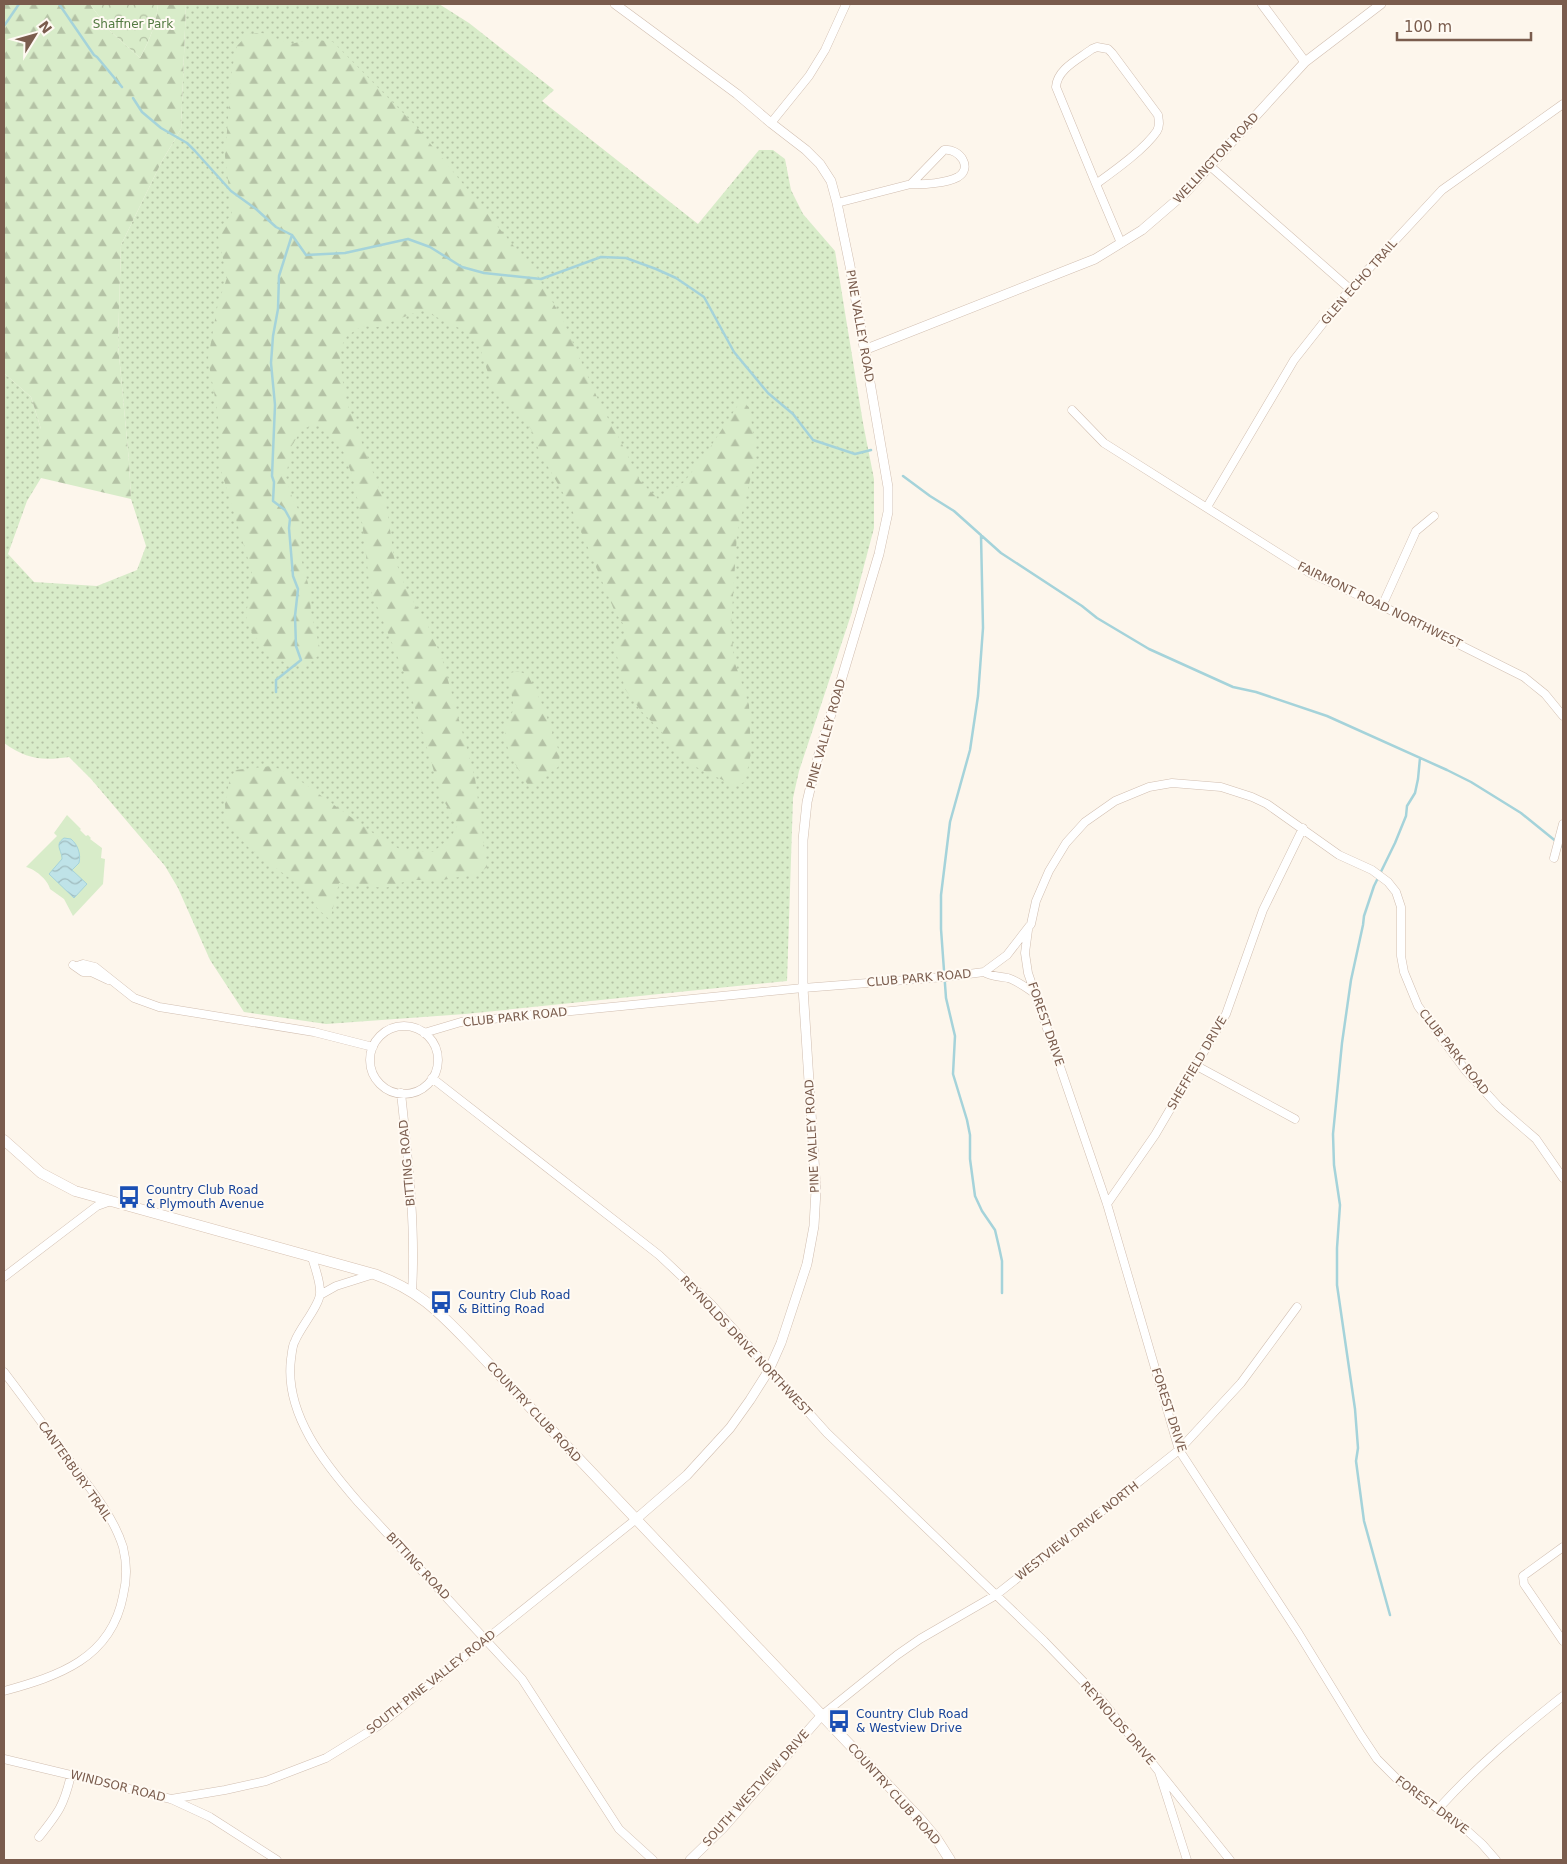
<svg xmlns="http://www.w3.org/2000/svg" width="1567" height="1864" font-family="'DejaVu Sans',sans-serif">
	<defs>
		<pattern id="grass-dots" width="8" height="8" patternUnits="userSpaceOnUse" patternTransform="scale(1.25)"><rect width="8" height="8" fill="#d8ecc9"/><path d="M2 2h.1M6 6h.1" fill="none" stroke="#b4c2a5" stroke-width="1.8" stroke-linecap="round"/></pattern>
		<pattern id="forest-firs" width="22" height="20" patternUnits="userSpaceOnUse" patternTransform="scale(1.25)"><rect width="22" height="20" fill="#d8ecc9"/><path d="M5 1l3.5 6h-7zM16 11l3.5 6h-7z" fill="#b4c2a5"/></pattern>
		<pattern id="park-crowns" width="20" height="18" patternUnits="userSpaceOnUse" patternTransform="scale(1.25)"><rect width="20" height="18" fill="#d8ecc9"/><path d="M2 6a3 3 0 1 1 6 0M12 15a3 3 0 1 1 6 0" fill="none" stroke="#b4c2a5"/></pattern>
		<pattern id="water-waves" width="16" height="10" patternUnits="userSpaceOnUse" patternTransform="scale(1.25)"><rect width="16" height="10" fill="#bfe3e8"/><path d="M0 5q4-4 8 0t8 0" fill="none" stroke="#a0bbbe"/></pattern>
	</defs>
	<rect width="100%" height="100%" fill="#fdf6ec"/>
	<path fill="url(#grass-dots)" d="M 186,4 L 439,4 L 469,23 L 554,90 L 542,101 L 698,224 L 759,150 L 773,150 L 785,159 L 791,190 L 803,214 L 835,251 L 863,423 L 874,479 L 874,528 L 851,615 L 799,771 L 793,798 L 787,981 L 465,1014 L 326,1024 L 244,1012 L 210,960 L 178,888 L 165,866 L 91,779 L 69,757 C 42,761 26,759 4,743 L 4,371 L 5,374 L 31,397 L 41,429 L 41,478 L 27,501 L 8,554 L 34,582 L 97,586 L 137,570 L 146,546 L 131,499 L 129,462 L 118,344 L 121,245 L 162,161 L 181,129 Z"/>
	<path fill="url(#forest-firs)" d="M 4,4 L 90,4 L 109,30 L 140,58 C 150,39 156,25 158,4 L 186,4 L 181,129 L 162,161 L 121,245 L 118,344 L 129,462 L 131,499 L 41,478 L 41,429 L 31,397 L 5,374 L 4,371 Z
		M 262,33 L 291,44 L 311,39 L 333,42 L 415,125 L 535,272 L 562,318 L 600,404 L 619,438 L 640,481 L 658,499 L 684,482 L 707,452 L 742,399 L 749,408 L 755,443 L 755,460 L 737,534 L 731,628 L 734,660 L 749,705 L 751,753 L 745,782 L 735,786 L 692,765 L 674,750 L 661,731 L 641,711 L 625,689 L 614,644 L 630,634 L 615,612 L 570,505 L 539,451 L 531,429 L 492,386 L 479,344 L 461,329 L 422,310 L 378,327 L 362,326 L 347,336 L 339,351 L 345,398 L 387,509 L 394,557 L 407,591 L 428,626 L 442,658 L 475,778 L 487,867 L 480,873 L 443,880 L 410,880 L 385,888 L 339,883 L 330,920 L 317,908 L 308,892 L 248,847 L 226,822 L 225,804 L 229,783 L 235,770 L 273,766 L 295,777 L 373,833 L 401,850 L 433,852 L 451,837 L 458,824 L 442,798 L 405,675 L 370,589 L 362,522 L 353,478 L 344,453 L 330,433 L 318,424 L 302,429 L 291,447 L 286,478 L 293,500 L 302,516 L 300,536 L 302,562 L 309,587 L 311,612 L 321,653 L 311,662 L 293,667 L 271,655 L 252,633 L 246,616 L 252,572 L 220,467 L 218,414 L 208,359 L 218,303 L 227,278 L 217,231 L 232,214 L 225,156 L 232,69 L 237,46 L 248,34 Z
		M 518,671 L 528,675 L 542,704 L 560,754 L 558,767 L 529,787 C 519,769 501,747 506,726 C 508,720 513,714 513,708 C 514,694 506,686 510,673 Z"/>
	<path fill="url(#park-crowns)" d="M 90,4 L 158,4 C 156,25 150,39 140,58 L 109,30 Z"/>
	<path fill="#d8ecc9" d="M 67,815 L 81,829 L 80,830 L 86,836 L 88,835 L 91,838 L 90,839 L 102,848 L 101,858 L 105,859 L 103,884 L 73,916 L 64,899 L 50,889 C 48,880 35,869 26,867 L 57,836 L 54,833 Z"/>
	<path fill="url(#water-waves)" stroke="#a5d3da" d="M 64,838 L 71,839 C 78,845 81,854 79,863 L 72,870 L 87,884 L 74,898 L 49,874 L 62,859 C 62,850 54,845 64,838 Z"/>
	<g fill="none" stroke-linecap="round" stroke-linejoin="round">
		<path stroke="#a5d3da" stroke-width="2.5" d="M 59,4 L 94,55 L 97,57 L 122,87
			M 4,26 L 19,4
			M 133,98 L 142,112 L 161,128 L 187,143 L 195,151 L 231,191 L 256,209 L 276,227 L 292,235 L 306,255 L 345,253 L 408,239 L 430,247 L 462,267 L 484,273 L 541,279 L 601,257 L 626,258 L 656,269 L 676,278 L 704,297 L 734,352 L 768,393 L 793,414 L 813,440 L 855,454 L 871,450
			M 903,476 L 930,496 L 954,511 L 1001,553 L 1082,606 L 1097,618 L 1149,649 L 1233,687 L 1256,692 L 1327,716 L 1447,770 L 1471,782 L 1521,813 L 1563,847
			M 981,535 L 983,628 L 978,696 L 970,750 L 950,822 L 941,895 L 941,929 L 946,998 L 955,1036 L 953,1074 L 967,1120 L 970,1135 L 970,1159 L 975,1196 L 982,1211 L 995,1230 L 999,1247 L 1002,1261 L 1002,1293
			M 276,692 L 276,680 L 301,660 L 296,646 L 295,616 L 298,589 L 293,576 L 289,528 L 290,519 L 285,510 L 273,501 L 274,482 L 272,476 L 275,405 L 271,363 L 273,336 L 278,309 L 279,276 L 292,235
			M 1390,1615 L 1364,1521 L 1356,1461 L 1358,1448 L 1355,1409 L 1337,1285 L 1337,1248 L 1340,1205 L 1334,1165 L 1333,1134 L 1342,1043 L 1351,980 L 1363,925 L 1364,916 L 1374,886 L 1395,843 L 1406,816 L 1407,806 L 1415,793 L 1418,779 L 1420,758"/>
		<defs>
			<path id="minor" d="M 1097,47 L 1108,49 L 1112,53 L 1158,115 C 1159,121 1160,126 1157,131 C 1145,149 1114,171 1096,184 L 1056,87 C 1057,69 1079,59 1092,49 Z
				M 771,123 L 809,76 L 825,50 L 846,4
				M 1210,166 L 1350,289
				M 1096,184 L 1121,243
				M 837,203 L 911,184 L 944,150 C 960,148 973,168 958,177 C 947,183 923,185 911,184
				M 1072,410 L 1104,443 L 1310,573 L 1382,606 L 1524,677 L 1545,694 L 1563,716
				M 1207,507 L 1294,360 L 1350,289 L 1442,190 L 1563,104
				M 1382,606 L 1416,531 L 1434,516
				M 1554,858 L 1563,824
				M 1028,930 L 1025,953 L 1028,973 L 1107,1204 L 1179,1450 L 1299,1634 L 1361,1735 L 1377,1759 L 1396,1778 L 1463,1827 L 1482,1844 L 1496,1860
				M 73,965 L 83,972 L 91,972 L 108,980
				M 77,966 L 83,964 L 95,967 L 134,998 L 159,1007 L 314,1032 L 373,1047
				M 984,972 C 991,977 1000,976 1008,978 C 1018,981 1028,989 1037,995
				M370 1060a34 34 0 1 1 68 0a34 34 0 1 1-68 0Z
				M 424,1033 L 461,1022 L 803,988 L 945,977 L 984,972 L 1007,955 L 1031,924 L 1036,901 L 1049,871 L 1066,843 L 1085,822 L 1115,801 L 1149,787 L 1172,783 L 1221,787 L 1252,797 L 1267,804 L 1339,855 L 1372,870 L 1388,882 L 1396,892 L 1401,907 L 1401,956 L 1404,972 L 1418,1006 L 1466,1071 L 1499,1107 L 1536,1139 L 1563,1178
				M 1195,1065 L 1295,1119
				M 432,1078 L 659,1255 L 711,1304 L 827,1433 L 1044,1641 L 1104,1703 L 1230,1860
				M 401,1093 C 408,1159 416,1226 412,1292
				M 1107,1204 L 1155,1135 L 1226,1014 L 1263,910 L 1303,828
				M 312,1257 C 315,1269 321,1282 320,1294 C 319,1306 300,1328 295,1341 C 292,1346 292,1353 291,1359 C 284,1414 325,1464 359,1503 L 522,1679 L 619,1829 L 653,1860
				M 4,1277 L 97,1206 L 111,1201
				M 320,1295 L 336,1286 L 374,1274
				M 4,1372 C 26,1401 48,1431 69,1460 C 89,1487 113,1515 123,1547 C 127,1563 127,1580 123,1596 C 111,1659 58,1676 4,1691
				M 1563,1547 L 1523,1576 L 1524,1584 L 1563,1641
				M 821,1716 L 897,1655 L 920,1639 L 996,1595 L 1179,1450 L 1241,1383 L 1297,1307
				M 4,1759 L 171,1799 L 210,1817 L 277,1860
				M 1159,1772 L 1187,1860
				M 171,1799 L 225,1790 L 266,1781 L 326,1758 L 378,1726 L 635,1520
				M 1439,1808 C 1477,1766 1519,1731 1563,1696
				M 39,1837 C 59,1812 64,1805 71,1775"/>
			<path id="tertiary" d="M 615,4 L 737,94 L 771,123 L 806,150 L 820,164 L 831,181 L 837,203 L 850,266 L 888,487 L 888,512 L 879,554 L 816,764 L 807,802 L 803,840 L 803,988 L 816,1190 L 814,1226 L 807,1264 L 781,1343 L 769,1370 L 750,1400 L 730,1428 L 687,1475 L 635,1520
				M 1262,4 L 1305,62
				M 864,350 L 1095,259 L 1142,230 L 1185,193 L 1305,62 L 1381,4
				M 690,1860 L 723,1828 L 821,1716"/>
			<path id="secondary" d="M 4,1140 L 41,1173 L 75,1191 L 374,1274 C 421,1291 440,1313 474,1348 L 921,1820 L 936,1838 L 950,1860"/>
		</defs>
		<use href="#minor" stroke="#d1beb0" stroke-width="9"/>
		<use href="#tertiary" stroke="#d1beb0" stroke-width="10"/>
		<use href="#secondary" stroke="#d6c0b0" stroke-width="11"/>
		<use href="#minor" stroke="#fff" stroke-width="8"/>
		<use href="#tertiary" stroke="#fff" stroke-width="9"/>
		<use href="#secondary" stroke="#fff" stroke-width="10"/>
	</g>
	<defs>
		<symbol id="bus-bare" viewBox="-9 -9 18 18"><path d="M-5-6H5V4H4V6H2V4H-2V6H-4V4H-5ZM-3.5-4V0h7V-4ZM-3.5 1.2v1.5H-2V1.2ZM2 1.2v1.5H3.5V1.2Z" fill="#1a4fb4" stroke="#fffaf3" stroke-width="2.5" paint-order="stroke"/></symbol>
	</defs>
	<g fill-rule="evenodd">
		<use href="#bus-bare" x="113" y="1181" width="32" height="32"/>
		<use href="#bus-bare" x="425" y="1286" width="32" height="32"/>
		<use href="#bus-bare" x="823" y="1705" width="32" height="32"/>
	</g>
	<g text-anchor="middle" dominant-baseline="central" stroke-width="4" stroke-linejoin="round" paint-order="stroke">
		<g font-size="12" fill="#537a41" stroke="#fffaf3">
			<text x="133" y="24">Shaffner Park</text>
		</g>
		<g font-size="12" fill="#7a5c4d" stroke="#fffaf3">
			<text transform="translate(1216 158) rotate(-47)">WELLINGTON ROAD</text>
			<text transform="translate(1359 282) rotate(-49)">GLEN ECHO TRAIL</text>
			<text transform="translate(860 326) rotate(80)">PINE VALLEY ROAD</text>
			<text transform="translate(1380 605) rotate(26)">FAIRMONT ROAD NORTHWEST</text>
			<text transform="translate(826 734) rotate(-74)">PINE VALLEY ROAD</text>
			<text transform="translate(919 978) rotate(-5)">CLUB PARK ROAD</text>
			<text transform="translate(515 1017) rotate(-6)">CLUB PARK ROAD</text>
			<text transform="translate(1046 1024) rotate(71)">FOREST DRIVE</text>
			<text transform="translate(1454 1052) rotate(52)">CLUB PARK ROAD</text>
			<text transform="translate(1197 1063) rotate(-60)">SHEFFIELD DRIVE</text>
			<text transform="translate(812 1136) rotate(-93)">PINE VALLEY ROAD</text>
			<text transform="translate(407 1163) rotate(-95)">BITTING ROAD</text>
			<text transform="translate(746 1346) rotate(47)">REYNOLDS DRIVE NORTHWEST</text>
			<text transform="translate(1169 1410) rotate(72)">FOREST DRIVE</text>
			<text transform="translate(534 1412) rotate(47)">COUNTRY CLUB ROAD</text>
			<text transform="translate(75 1471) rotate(55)">CANTERBURY TRAIL</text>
			<text transform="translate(1077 1531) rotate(-38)">WESTVIEW DRIVE NORTH</text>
			<text transform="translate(418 1566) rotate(47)">BITTING ROAD</text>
			<text transform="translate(431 1682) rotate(-38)">SOUTH PINE VALLEY ROAD</text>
			<text transform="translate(1118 1723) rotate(49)">REYNOLDS DRIVE</text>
			<text transform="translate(118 1786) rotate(14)">WINDSOR ROAD</text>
			<text transform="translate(756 1788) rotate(-48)">SOUTH WESTVIEW DRIVE</text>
			<text transform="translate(894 1794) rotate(48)">COUNTRY CLUB ROAD</text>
			<text transform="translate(1432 1805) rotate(37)">FOREST DRIVE</text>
		</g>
		<g font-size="12" fill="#164399" stroke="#fffaf3" text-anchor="start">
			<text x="146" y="1190">Country Club Road<tspan x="146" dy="14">&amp; Plymouth Avenue</tspan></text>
			<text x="458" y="1295">Country Club Road<tspan x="458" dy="14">&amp; Bitting Road</tspan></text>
			<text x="856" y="1714">Country Club Road<tspan x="856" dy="14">&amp; Westview Drive</tspan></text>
		</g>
	</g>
	<rect width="1567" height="1864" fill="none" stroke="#7a5c4d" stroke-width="10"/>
	<g transform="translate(35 35) rotate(53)" stroke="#fffaf3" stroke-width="4" paint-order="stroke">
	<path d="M0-4L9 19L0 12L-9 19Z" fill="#7a5c4d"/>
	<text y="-8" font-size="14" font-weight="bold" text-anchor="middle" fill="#7a5c4d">N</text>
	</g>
	<path d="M1397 32v8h134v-8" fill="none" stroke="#7a5c4d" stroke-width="2.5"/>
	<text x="1404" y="32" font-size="15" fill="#7a5c4d" stroke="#fffaf3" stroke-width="4" paint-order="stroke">100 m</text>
</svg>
